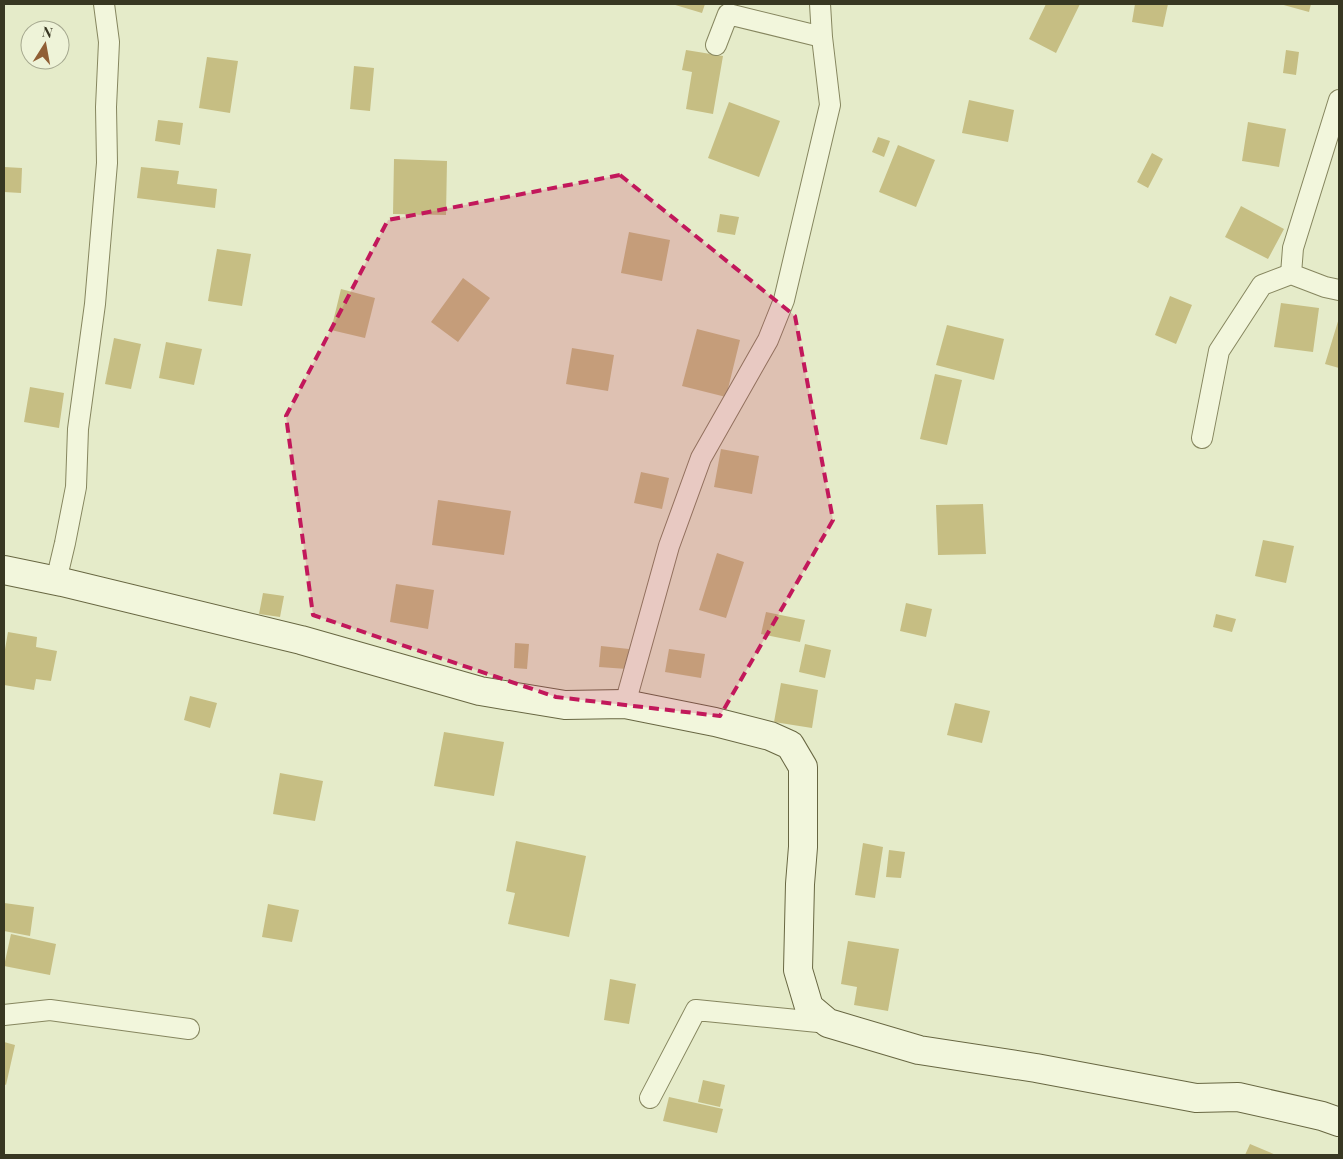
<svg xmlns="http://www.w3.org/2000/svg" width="1343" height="1159" font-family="'Playfair Display',serif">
	<rect width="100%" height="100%" fill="#e5ebc9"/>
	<path fill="#c6be83" d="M 672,4 L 705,4 L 702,13 Z
		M 1046,4 L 1080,4 L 1056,53 L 1029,39 Z
		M 1135,4 L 1168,4 L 1163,27 L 1132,22 Z
		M 1280,4 L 1311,4 L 1309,12 Z
		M 686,50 L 723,56 L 713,114 L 686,109 L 692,72 L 682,70 Z
		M 1286,50 L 1299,52 L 1296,75 L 1283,73 Z
		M 207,57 L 238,61 L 230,113 L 199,108 Z
		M 354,66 L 374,68 L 370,111 L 350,109 Z
		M 969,100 L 1014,110 L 1008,142 L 962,133 Z
		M 729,102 L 780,121 L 759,177 L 708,158 Z
		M 158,120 L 183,123 L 180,145 L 155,141 Z
		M 1248,122 L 1286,129 L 1279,167 L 1242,161 Z
		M 878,137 L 890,141 L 884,157 L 872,152 Z
		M 898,145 L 935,160 L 916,207 L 879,192 Z
		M 1152,153 L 1163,159 L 1148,188 L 1137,182 Z
		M 394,159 L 447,161 L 446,215 L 393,214 Z
		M 4,167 L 22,168 L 21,193 L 4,192 Z
		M 141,167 L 179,171 L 177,184 L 217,189 L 215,208 L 137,198 Z
		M 1241,206 L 1284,229 L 1268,259 L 1225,237 Z
		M 720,214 L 739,217 L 735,235 L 717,232 Z
		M 629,232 L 670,240 L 662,281 L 621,273 Z
		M 217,249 L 251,254 L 242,306 L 208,301 Z
		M 463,278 L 490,298 L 458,342 L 431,322 Z
		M 341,289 L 375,298 L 365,338 L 331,330 Z
		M 1170,296 L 1192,305 L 1176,344 L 1155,335 Z
		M 1281,303 L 1319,308 L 1313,352 L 1274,347 Z
		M 1339,318 L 1339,368 L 1325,364 Z
		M 947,325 L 1004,339 L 994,380 L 936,365 Z
		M 697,329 L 740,340 L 726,397 L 682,386 Z
		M 114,338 L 141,344 L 131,389 L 105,384 Z
		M 166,342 L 202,349 L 194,385 L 159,378 Z
		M 572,348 L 614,355 L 608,391 L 566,384 Z
		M 935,374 L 962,380 L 947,445 L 920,439 Z
		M 30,387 L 64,393 L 59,428 L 24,422 Z
		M 721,449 L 759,456 L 752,494 L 714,487 Z
		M 641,472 L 669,478 L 662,509 L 634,503 Z
		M 438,500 L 511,511 L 504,555 L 432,545 Z
		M 983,504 L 986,554 L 938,555 L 936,505 Z
		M 1263,540 L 1294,546 L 1286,583 L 1255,576 Z
		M 717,553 L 744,562 L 726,618 L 699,610 Z
		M 396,584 L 434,590 L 428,629 L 390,622 Z
		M 263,593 L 284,596 L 280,617 L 259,614 Z
		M 906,603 L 932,609 L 926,637 L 900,631 Z
		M 766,612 L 805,620 L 800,642 L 761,634 Z
		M 1216,614 L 1236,619 L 1232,632 L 1213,627 Z
		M 8,632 L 37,637 L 36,647 L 57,651 L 51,681 L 36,679 L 34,690 L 4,685 L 4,655 Z
		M 515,643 L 529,644 L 527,669 L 514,668 Z
		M 805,644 L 831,650 L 825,678 L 799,672 Z
		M 601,646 L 629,649 L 627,669 L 599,667 Z
		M 669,649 L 705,654 L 701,678 L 665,672 Z
		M 781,683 L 818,690 L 812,728 L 774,722 Z
		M 190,696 L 217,703 L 210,728 L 184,720 Z
		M 955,703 L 990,711 L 982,743 L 947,735 Z
		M 444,732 L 504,742 L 494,796 L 434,786 Z
		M 280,773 L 323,781 L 315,821 L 273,814 Z
		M 516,841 L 586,856 L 569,937 L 508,924 L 515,893 L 506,891 Z
		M 863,843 L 883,847 L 875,898 L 855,895 Z
		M 889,850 L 905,852 L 901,878 L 886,877 Z
		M 4,903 L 34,907 L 30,936 L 4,931 Z
		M 268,904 L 299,910 L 292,942 L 262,937 Z
		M 11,934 L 56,944 L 50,975 L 4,966 Z
		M 848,941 L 899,949 L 888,1011 L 854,1005 L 857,987 L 841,984 Z
		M 610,979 L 636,984 L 629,1024 L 604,1020 Z
		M 4,1042 L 15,1045 L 6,1085 L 4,1084 Z
		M 703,1080 L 725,1085 L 720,1107 L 698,1102 Z
		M 669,1097 L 723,1109 L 717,1133 L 663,1121 Z
		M 1250,1144 L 1276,1155 L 1245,1155 Z"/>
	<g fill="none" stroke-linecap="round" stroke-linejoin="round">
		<defs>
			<path id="street" d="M 716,45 L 728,14 L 822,37
				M 1339,100 L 1293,248 L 1291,274 L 1325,287 L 1339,290
				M 1202,438 L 1219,351 L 1262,285 L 1291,274
				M 56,581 L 65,543 L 76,487 L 78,429 L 95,304 L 107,163 L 106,107 L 109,42 L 104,4
				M 625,704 L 669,546 L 701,458 L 768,340 L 784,300 L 830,105 L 822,37 L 820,4
				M 4,1015 L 50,1010 L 189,1029
				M 650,1098 L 696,1010 L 828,1023"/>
			<path id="secondary" d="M 4,570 L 62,582 L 301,640 L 480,691 L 565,705 L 625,704 L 715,722 L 770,736 L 790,745 L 803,767 L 803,847 L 800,884 L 798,970 L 809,1007 L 828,1023 L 919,1050 L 1036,1068 L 1196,1098 L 1238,1097 L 1322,1116 L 1339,1122"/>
		</defs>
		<use href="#street" stroke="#86865f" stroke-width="22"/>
		<use href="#secondary" stroke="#686742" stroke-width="30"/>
		<use href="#street" stroke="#f2f6dc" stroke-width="20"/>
		<use href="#secondary" stroke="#f2f6dc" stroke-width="28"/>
	</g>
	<path fill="#c2185b" fill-opacity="0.2" stroke="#c2185b" stroke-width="4" stroke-dasharray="10 6" stroke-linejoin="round" d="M 620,175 L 795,316 L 833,520 L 720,716 L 556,697 L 313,615 L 286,416 L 388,220 Z"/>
	<rect width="1343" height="1159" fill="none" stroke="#383722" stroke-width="10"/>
	<g transform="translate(45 45) rotate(11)"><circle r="24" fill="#eef3d8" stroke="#a5a88f"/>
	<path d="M0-4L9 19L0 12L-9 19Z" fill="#905f35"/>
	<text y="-8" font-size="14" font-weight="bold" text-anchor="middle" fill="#383722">N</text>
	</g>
</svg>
